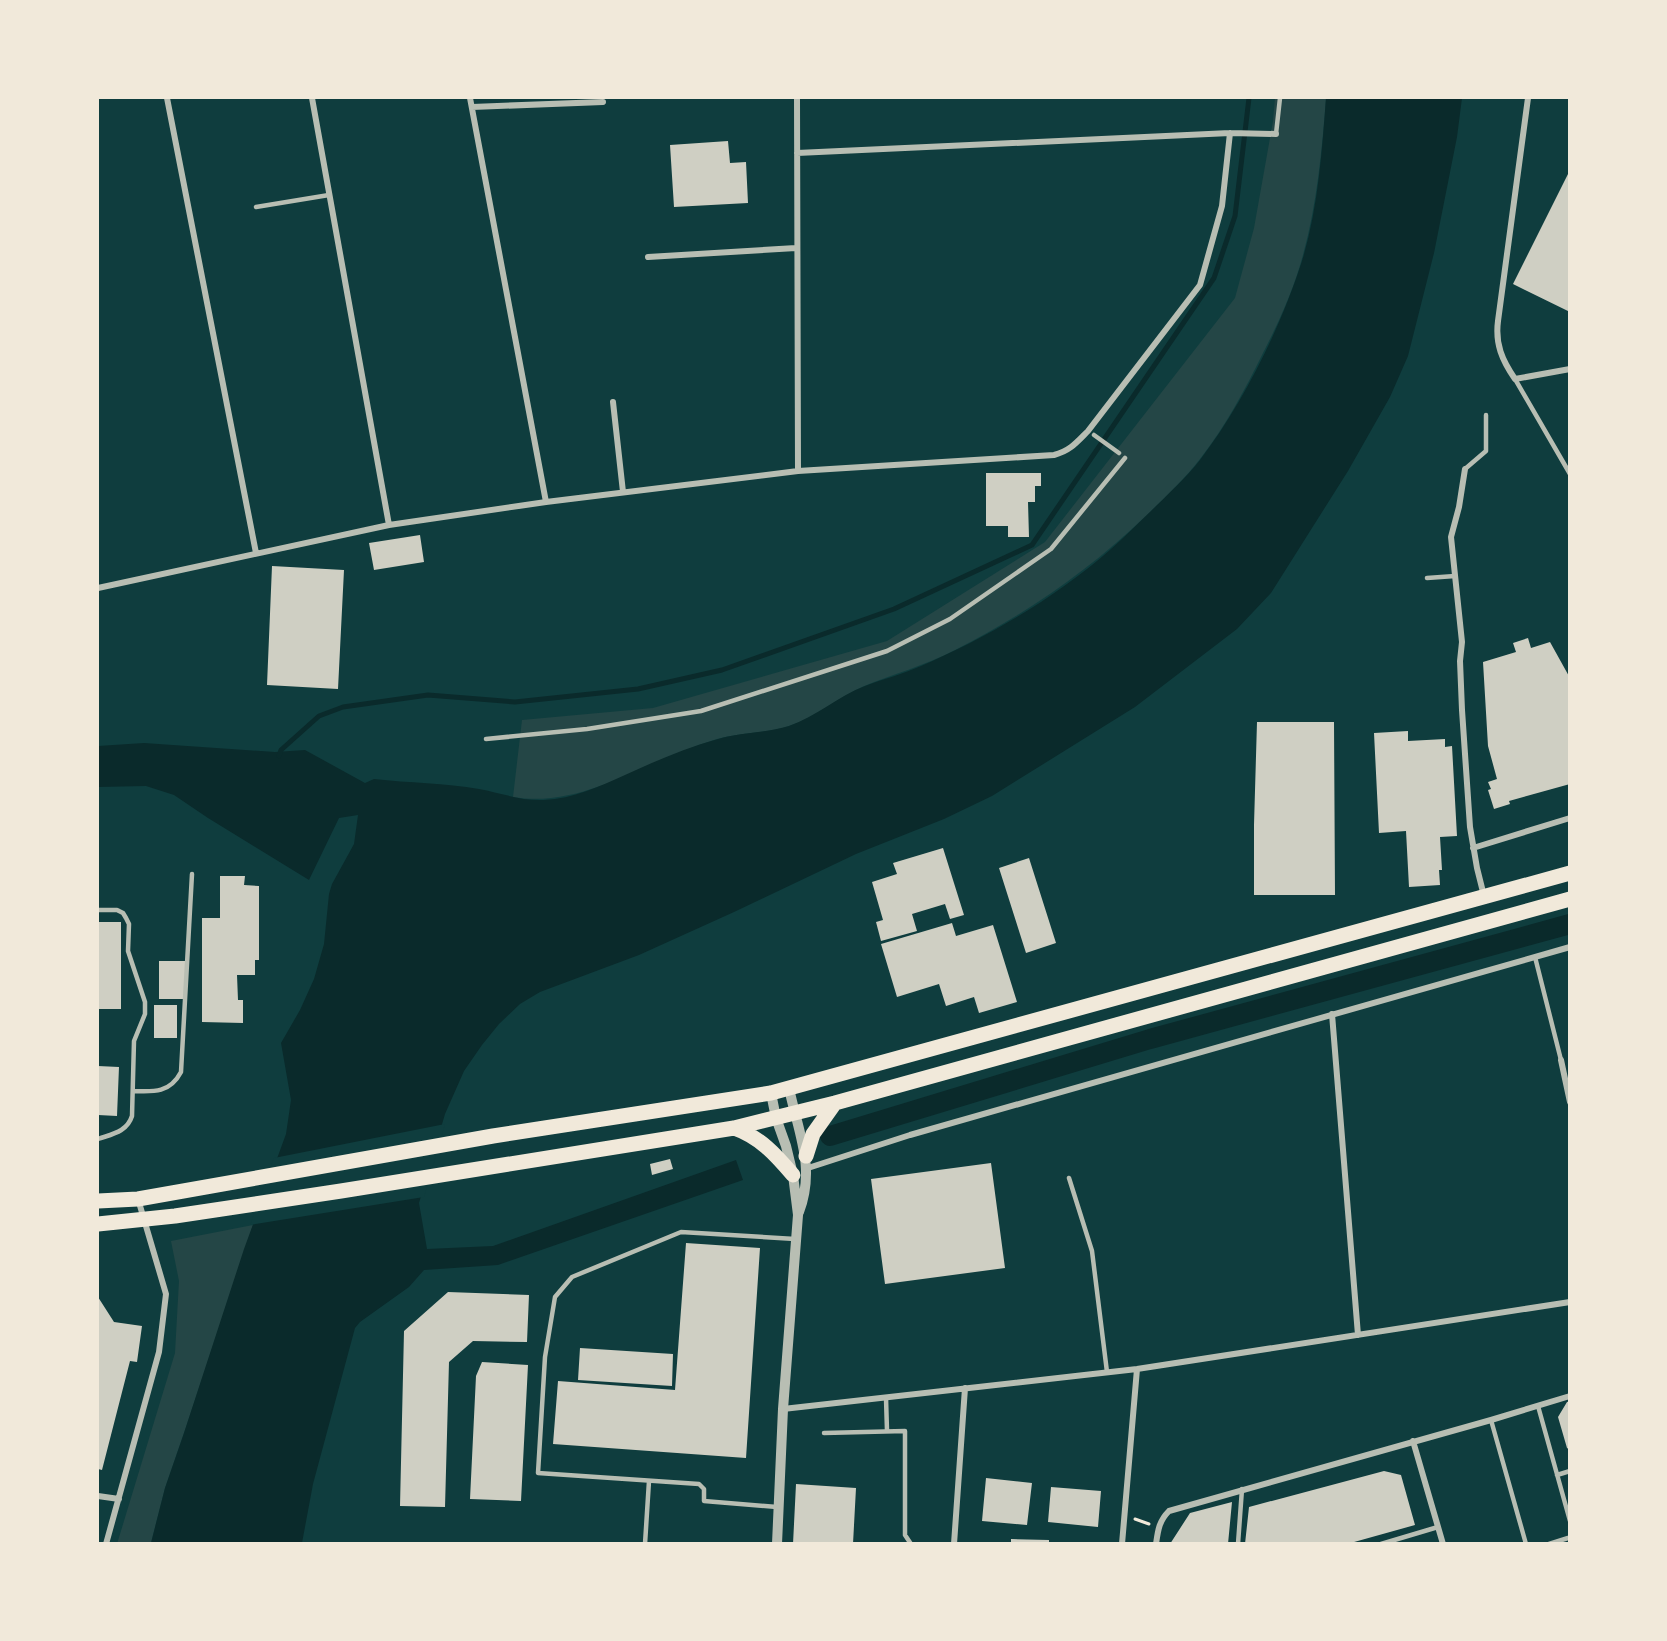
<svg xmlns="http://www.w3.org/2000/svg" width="1667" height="1641" font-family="Figtree,sans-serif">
	<rect width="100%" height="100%" fill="#0f3d3e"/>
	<path fill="#244646" d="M 1275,98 L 1326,98 C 1322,150 1317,204 1303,255 C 1294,289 1279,322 1263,353 C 1245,390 1225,427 1200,459 C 1184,480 1165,497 1147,515 C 1087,572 1029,612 955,650 C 924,666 893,674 862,687 C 837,698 816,717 789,726 C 765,734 738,732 714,740 C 648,760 583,809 513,797 L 522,720 L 653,708 L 887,641 L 1045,542 L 1235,298 L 1254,228 L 1273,121 Z
		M 253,1225 L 184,1433 L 165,1488 L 151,1543 L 117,1544 L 175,1353 L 179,1281 L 171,1241 Z"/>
	<path fill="#0a2a2b" d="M 1326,98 L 1462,98 L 1457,137 L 1434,253 L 1408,356 L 1390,397 L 1348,471 L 1271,593 L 1237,629 L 1135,707 L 992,796 L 944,819 L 856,854 L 734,912 L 639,955 L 540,992 L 520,1004 L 499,1024 L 482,1045 L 464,1071 L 445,1114 L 419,1203 L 427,1249 L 493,1246 L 736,1160 L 743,1180 L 498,1265 L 424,1270 L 409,1287 L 360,1322 L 355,1328 L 313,1484 L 302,1543 L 151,1543 L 165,1488 L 184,1433 L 244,1249 L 286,1134 L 291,1100 L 281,1043 L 300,1010 L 314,979 L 324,944 L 329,894 L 332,884 L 354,844 L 358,815 L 339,818 L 309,880 L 208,818 L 174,795 L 146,786 L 98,787 L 98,746 L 144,743 L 275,752 L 305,750 L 365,783 L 374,779 C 409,783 445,783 479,789 C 501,793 521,801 544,800 C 573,799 600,786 625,775 C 655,761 686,748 718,739 C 741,732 766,733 789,726 C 816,717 838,696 865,686 C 883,679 903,674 921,666 C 987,638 1058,596 1111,549 C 1125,537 1137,524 1150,512 C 1167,495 1185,479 1200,460 C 1243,404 1281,327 1302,261 C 1318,209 1322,152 1326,98 Z"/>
	<path fill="#0f3d3e" d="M 445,1124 L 424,1197 L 250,1225 L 274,1158 Z"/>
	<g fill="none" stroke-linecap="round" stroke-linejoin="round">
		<path stroke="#0a2a2b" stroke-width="5" d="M 279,756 L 281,750 L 319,716 L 343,707 L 428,695 L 515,702 L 638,689 L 722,670 L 894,609 L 1032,545 L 1214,278 L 1235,216 L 1249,98"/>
		<path stroke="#0a2a2b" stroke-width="20" d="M 830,1136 L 1150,1039 L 1570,924"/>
	</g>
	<path fill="#cfcfc3" d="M 728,141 L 730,163 L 746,162 L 748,203 L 674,207 L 670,145 Z
		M 1570,170 L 1570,312 L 1513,284 Z
		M 986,473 L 1041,473 L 1041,486 L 1035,486 L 1035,502 L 1028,502 L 1029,537 L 1008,537 L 1008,526 L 986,526 Z
		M 420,535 L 424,562 L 374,570 L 369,543 Z
		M 272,566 L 344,570 L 338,689 L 267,685 Z
		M 1528,638 L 1531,648 L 1550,642 L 1570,678 L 1570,784 L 1509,801 L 1510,804 L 1494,809 L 1488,790 L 1491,789 L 1488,782 L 1497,779 L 1488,746 L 1483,662 L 1516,652 L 1513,643 Z
		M 1257,722 L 1334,722 L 1335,895 L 1254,895 L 1254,825 Z
		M 1408,731 L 1408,741 L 1445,739 L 1445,747 L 1452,746 L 1457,836 L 1440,837 L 1442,870 L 1439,870 L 1440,885 L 1409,887 L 1406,831 L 1379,833 L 1374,733 Z
		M 943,848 L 964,915 L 950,919 L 945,904 L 912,914 L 917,931 L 881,941 L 876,922 L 883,920 L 872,882 L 897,874 L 893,863 Z
		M 1029,858 L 1056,943 L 1026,953 L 999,868 Z
		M 220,876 L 245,876 L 244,885 L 259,886 L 259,960 L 255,960 L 255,975 L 237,975 L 238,1000 L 243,1000 L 243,1023 L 202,1022 L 202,918 L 220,918 Z
		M 98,922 L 121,922 L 121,1009 L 98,1009 Z
		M 952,923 L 956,936 L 993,925 L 1017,1002 L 979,1013 L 974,997 L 946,1006 L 939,984 L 897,997 L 881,944 Z
		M 159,961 L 185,961 L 185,999 L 159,999 Z
		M 154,1005 L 177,1005 L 177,1038 L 154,1038 Z
		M 98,1066 L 119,1067 L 117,1116 L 98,1115 Z
		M 670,1159 L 673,1169 L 652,1175 L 650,1164 Z
		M 991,1163 L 1005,1268 L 885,1284 L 871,1179 Z
		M 686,1243 L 760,1248 L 746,1458 L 553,1444 L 558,1381 L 675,1390 Z
		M 448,1292 L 529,1295 L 527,1342 L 473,1341 L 449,1362 L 445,1507 L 400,1506 L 404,1331 Z
		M 98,1297 L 114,1322 L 142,1326 L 137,1362 L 130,1361 L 102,1470 L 98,1469 Z
		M 580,1348 L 673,1354 L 672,1386 L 578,1380 Z
		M 482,1362 L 528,1365 L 521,1501 L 470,1499 L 476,1376 Z
		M 1570,1401 L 1570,1450 L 1567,1448 L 1558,1417 L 1567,1402 Z
		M 1384,1471 L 1401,1475 L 1415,1525 L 1347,1544 L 1245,1544 L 1249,1507 Z
		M 986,1478 L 1032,1483 L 1027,1525 L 982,1521 Z
		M 796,1484 L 856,1488 L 853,1544 L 793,1544 Z
		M 1051,1487 L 1101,1491 L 1098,1527 L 1048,1522 Z
		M 1232,1502 L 1228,1544 L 1170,1544 L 1190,1513 Z
		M 1011,1539 L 1049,1540 L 1049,1544 L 1011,1544 Z"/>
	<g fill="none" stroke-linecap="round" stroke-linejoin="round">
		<path stroke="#f1e9da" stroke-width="3" d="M 1135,1519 L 1149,1524"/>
		<path stroke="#b8beb3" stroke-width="4.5" d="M 1276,134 L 1280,98
			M 256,207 L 329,195
			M 1515,379 L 1570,474
			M 1094,435 L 1119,453
			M 1465,469 L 1486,451 L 1486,415
			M 1427,578 L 1455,576
			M 486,739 L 587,729 L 701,711 L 887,651 L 950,619 L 1051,549 L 1125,458
			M 98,910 L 117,910 L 123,913 L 126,918 L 129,924 L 128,951 L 145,1002 L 145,1014 L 134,1041 L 132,1116 C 127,1132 112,1134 98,1139
			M 1535,957 L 1561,1060
			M 133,1091 C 154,1092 170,1093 181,1072 L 192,874
			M 1069,1178 L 1092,1251 L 1107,1372
			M 886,1398 L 887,1431
			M 1538,1406 L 1570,1521
			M 1491,1420 L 1526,1544
			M 824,1433 L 905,1431 L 905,1535 L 911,1544
			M 1557,1475 L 1570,1471
			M 777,1507 L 704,1501 L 704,1489 L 699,1484 L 538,1473 L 545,1357 L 555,1297 L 572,1277 L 681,1232 L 795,1239
			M 645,1544 L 649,1481
			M 1238,1544 L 1242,1489
			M 1381,1544 L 1438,1527
			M 1549,1544 L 1568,1538"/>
		<path stroke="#b8beb3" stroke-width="6" d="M 167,98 L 256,553
			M 312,98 L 389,525
			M 470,98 L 546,502
			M 797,98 L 798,471
			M 1528,98 L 1498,321 C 1495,344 1502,360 1515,379 L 1570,369
			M 472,107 L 603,102
			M 797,153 L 1230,133 L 1276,134
			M 648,257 L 796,248
			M 613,402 L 623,492
			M 1465,469 L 1459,507 L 1451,537 L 1462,642 L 1460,661 L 1462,710 L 1470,827 L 1477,868 L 1484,896
			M 98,588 L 389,525 L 546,502 L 798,471 L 1054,455 C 1070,451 1077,442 1088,431 L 1200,285 L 1222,206 L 1230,133
			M 1473,848 L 1570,818
			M 1332,1014 L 1358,1335
			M 1561,1060 L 1570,1102
			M 808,1168 L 910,1135 L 1570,947
			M 783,1409 L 1137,1369 L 1570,1302
			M 1413,1441 L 1443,1544
			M 98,1496 L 119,1499
			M 106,1544 L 159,1352 L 166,1294 L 138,1199
			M 954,1544 L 965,1388
			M 1122,1544 L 1137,1369
			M 1156,1544 C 1158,1530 1159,1521 1169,1511 L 1491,1420 L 1570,1396"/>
		<path stroke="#b8beb3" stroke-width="10" d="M 789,1088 C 798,1132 816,1167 799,1212
			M 771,1093 L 776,1118 L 786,1146 L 793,1175 L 798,1215 L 783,1409 L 777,1544"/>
		<path stroke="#f1e9da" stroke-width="15" d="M 734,1128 C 760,1137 776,1155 793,1175
			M 806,1156 L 813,1134 L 835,1103
			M 98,1201 L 138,1199 L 493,1136 L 771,1093 L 1570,873
			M 98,1224 L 175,1216 L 341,1191 L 734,1128 L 835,1103 L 1570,899"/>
	</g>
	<rect width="1667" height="1641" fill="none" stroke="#f1e9da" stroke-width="198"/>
</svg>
